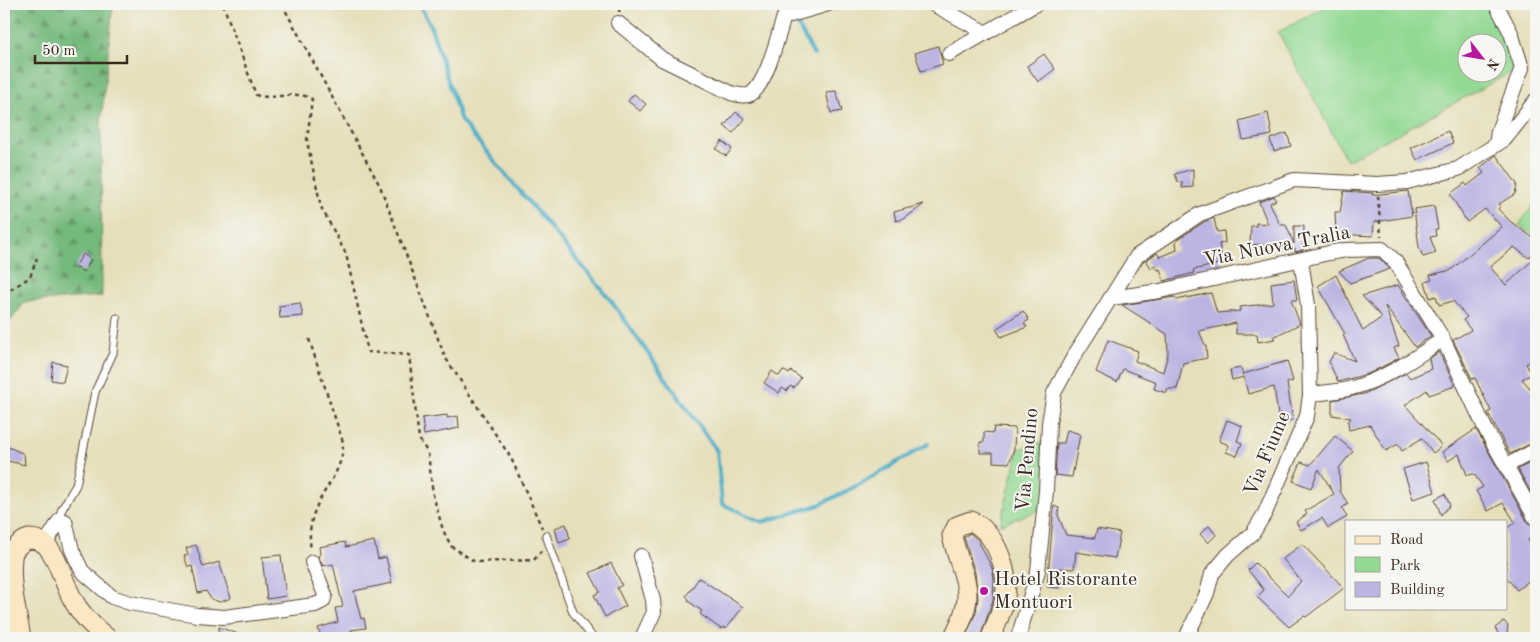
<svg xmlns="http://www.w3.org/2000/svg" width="1540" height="642" font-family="'Old Standard TT',serif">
	<defs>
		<pattern id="forest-firs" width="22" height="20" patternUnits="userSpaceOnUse" patternTransform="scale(1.25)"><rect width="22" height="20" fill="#75b97c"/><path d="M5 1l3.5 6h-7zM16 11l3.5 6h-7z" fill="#619765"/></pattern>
		<pattern id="park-dots" width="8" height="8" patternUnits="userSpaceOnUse" patternTransform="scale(1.25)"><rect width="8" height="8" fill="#92d992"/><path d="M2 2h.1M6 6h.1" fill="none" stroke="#7fba7d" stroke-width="1.8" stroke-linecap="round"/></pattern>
	</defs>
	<rect width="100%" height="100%" fill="#f6f6f2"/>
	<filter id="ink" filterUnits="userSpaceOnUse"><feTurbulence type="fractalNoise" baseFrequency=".02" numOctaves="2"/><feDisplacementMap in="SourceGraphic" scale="10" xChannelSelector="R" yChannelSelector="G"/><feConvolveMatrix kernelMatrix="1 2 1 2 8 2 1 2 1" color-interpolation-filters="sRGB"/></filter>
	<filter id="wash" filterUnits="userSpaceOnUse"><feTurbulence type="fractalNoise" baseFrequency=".0096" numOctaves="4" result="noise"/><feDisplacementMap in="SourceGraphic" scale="20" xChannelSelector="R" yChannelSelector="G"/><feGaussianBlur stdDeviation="1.12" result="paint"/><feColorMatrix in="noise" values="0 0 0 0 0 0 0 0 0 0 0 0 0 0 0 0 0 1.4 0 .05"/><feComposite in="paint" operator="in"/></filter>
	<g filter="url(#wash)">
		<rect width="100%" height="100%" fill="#e6dfba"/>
		<path fill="#92d992" stroke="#668258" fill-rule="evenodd" d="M 1331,4 L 1488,4 L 1521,67 L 1347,161 L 1278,32 ZM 1468,42 L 1498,42 L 1498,72 L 1468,72 Z
			M 1536,201 L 1536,237 L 1519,225 Z"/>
		<path fill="url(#forest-firs)" stroke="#58724d" d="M 4,4 L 113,4 L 101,123 L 102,296 L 25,302 L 4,329 Z"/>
		<path fill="url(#park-dots)" stroke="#668258" d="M 1053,439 L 1048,507 L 1000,525 L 1019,449 Z"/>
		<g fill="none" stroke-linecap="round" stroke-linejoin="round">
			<path stroke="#48aec8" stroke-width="4" d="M 419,4 L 430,24 L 461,121 L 609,298 L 717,451 L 722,504 L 762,522 L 819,505 L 866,481 L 928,444
				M 774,4 L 785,14
				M 790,18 L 797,24 L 814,55"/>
		</g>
		<g id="blocks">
			<path fill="#bcb5e3" d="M 938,46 L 943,64 L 921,71 L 915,53 Z
				M 1044,54 L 1055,69 L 1038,82 L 1027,66 Z
				M 836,91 L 842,111 L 831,113 L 826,92 Z
				M 634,94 L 646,104 L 640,111 L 628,101 Z
				M 736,112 L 745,119 L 733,133 L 724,126 Z
				M 1268,113 L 1272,135 L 1243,140 L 1239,121 Z
				M 1448,131 L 1453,143 L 1417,160 L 1411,148 Z
				M 1287,133 L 1291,146 L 1274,151 L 1270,139 Z
				M 722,141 L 732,149 L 726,156 L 716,149 Z
				M 1496,155 L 1517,184 L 1515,194 L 1499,204 L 1501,206 L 1498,209 L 1511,222 L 1536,240 L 1532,247 L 1536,249 L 1529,258 L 1514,247 L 1490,267 L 1506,285 L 1536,257 L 1536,359 L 1526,364 L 1532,374 L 1522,379 L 1536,395 L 1536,441 L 1510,454 L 1488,413 L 1491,411 L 1475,378 L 1472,379 L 1453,340 L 1471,330 L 1463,320 L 1467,317 L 1453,301 L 1439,305 L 1436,296 L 1430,298 L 1425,282 L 1432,280 L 1430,275 L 1451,270 L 1502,227 L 1485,209 L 1467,222 L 1450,194 L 1465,183 L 1467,186 L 1484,173 L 1480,168 Z
				M 1193,169 L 1193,187 L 1182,188 L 1182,182 L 1178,182 L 1175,174 Z
				M 1344,191 L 1373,193 L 1372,195 L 1408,191 L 1412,216 L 1374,222 L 1373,236 L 1336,234 L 1335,212 L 1340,212 Z
				M 1274,196 L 1276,200 L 1270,203 L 1280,225 L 1286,225 L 1294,244 L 1294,226 L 1304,226 L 1303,250 L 1295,252 L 1295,248 L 1250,244 L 1251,226 L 1256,226 L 1256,223 L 1268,224 L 1259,202 Z
				M 924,204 L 904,219 L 896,221 L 894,212 Z
				M 1434,206 L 1438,229 L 1435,229 L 1436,236 L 1430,237 L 1436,253 L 1423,257 L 1419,247 L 1414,209 Z
				M 1214,218 L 1217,232 L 1224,231 L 1225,243 L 1219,244 L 1223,263 L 1193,270 L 1194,273 L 1164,281 L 1160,269 L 1158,270 L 1155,265 L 1151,268 L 1146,260 L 1157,253 L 1160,257 L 1177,250 L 1176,242 L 1178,239 L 1204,222 Z
				M 83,254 L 91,260 L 84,272 L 75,267 Z
				M 1369,258 L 1379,258 L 1390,269 L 1350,283 L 1339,271 Z
				M 1336,275 L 1363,331 L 1382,317 L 1362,296 L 1398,285 L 1431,336 L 1415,347 L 1385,306 L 1399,346 L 1394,348 L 1399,358 L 1370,373 L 1338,382 L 1329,362 L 1334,353 L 1355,361 L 1343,335 L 1345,334 L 1318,286 Z
				M 1294,280 L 1297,300 L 1291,300 L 1300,324 L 1273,337 L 1275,339 L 1258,342 L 1257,334 L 1236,334 L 1236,323 L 1199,331 L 1206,347 L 1207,358 L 1183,363 L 1177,389 L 1167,389 L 1167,393 L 1154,389 L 1156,382 L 1123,369 L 1117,382 L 1096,372 L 1108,340 L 1138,351 L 1135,361 L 1163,372 L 1168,354 L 1167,334 L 1122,305 L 1175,297 L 1176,300 L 1211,293 L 1217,313 L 1240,311 L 1240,307 L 1273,303 L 1271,283 Z
				M 300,303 L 303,316 L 280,318 L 279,306 Z
				M 1023,311 L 1029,320 L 1024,323 L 1027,327 L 1001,337 L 996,329 Z
				M 1439,352 L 1455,386 L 1429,395 L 1427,390 L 1405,405 L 1442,446 L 1433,453 L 1422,438 L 1402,451 L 1398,444 L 1386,451 L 1370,425 L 1349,430 L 1348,422 L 1351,418 L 1332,415 L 1332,400 L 1364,394 L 1406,373 L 1410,378 L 1431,369 L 1429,359 Z
				M 1287,361 L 1293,381 L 1287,383 L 1293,420 L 1279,422 L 1274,387 L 1248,394 L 1244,377 L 1232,380 L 1230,370 L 1241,368 L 1243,376 L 1243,374 Z
				M 53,362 L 67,365 L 63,382 L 51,380 Z
				M 783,370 L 789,374 L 791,371 L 801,378 L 794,388 L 790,386 L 787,391 L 782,388 L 779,393 L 764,383 L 772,371 L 779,376 Z
				M 447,415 L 447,418 L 458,416 L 459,428 L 424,435 L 422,418 Z
				M 1227,420 L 1242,426 L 1237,441 L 1242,443 L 1237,456 L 1226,452 L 1229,445 L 1219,441 Z
				M 994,427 L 1015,428 L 1014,449 L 1009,463 L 993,462 L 993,453 L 980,453 L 980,442 L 984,442 L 984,432 L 993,433 Z
				M 1476,429 L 1528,523 L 1536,530 L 1536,534 L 1528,540 L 1536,551 L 1536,585 L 1530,580 L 1517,590 L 1506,577 L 1506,529 L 1515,522 L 1503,503 L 1488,511 L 1476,491 L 1483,487 L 1474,474 L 1467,475 L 1459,454 L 1448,461 L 1442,452 Z
				M 1067,430 L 1080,434 L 1072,477 L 1055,475 L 1057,443 L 1064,443 Z
				M 1335,436 L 1353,451 L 1339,468 L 1340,491 L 1348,504 L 1342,508 L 1347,517 L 1328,528 L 1322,518 L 1301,530 L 1296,522 L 1307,514 L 1305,511 L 1334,494 L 1319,469 L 1311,488 L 1293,481 L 1301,462 L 1310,465 Z
				M 4,445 L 24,454 L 25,465 L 4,460 Z
				M 1536,460 L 1536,496 L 1533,496 L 1518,469 Z
				M 1426,462 L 1435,492 L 1413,499 L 1403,469 Z
				M 1445,494 L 1450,505 L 1441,515 L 1435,499 Z
				M 1054,506 L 1059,508 L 1058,515 L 1066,535 L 1095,538 L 1097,529 L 1120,533 L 1115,558 L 1076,552 L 1074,569 L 1061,568 L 1059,588 L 1047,587 Z
				M 566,524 L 570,539 L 559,543 L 555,528 Z
				M 1209,526 L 1216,535 L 1208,543 L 1200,534 Z
				M 970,533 L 978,540 L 992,568 L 994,579 L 993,600 L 980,638 L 965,638 L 976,612 L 978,598 L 975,573 L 964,537 Z
				M 374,541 L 378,559 L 386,557 L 392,583 L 354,591 L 361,619 L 364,618 L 366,628 L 351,630 L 354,638 L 321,638 L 318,628 L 338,622 L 335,608 L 343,607 L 333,564 L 323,566 L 318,556 L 320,554 L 319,547 L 345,542 L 346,547 Z
				M 1302,544 L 1344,588 L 1306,617 L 1304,616 L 1289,627 L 1257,597 L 1264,590 L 1248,570 L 1255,563 L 1288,596 L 1301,581 L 1283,559 Z
				M 196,545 L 203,567 L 219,562 L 231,598 L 220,602 L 211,599 L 206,591 L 198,593 L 192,566 L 188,567 L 184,556 L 188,555 L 186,548 Z
				M 281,555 L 286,596 L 267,599 L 262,557 Z
				M 611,563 L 622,585 L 617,588 L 626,606 L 605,617 L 594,595 L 600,592 L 590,573 Z
				M 699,578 L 743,607 L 726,629 L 723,627 L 721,629 L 700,614 L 702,611 L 688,601 L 689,599 L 686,596 Z
				M 1504,621 L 1508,626 L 1507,634 L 1501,638 L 1495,628 Z
				M 219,627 L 246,637 L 246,638 L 218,638 Z"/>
		</g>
	</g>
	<g filter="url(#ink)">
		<use href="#blocks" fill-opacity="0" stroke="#554535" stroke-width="1"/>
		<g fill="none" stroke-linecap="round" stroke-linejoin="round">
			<defs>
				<path id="service" d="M 60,520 L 61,511 L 76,485 L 95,392 L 113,353 L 117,318
					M 546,535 L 573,612 L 593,638"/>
				<path id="minor" d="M 933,4 L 986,33
					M 1496,4 L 1511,33 L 1522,68 L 1498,131 L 1496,145
					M 618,23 L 662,59 L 731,93 C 738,95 745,97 751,94 C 767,83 778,35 784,17 L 828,4
					M 949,54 L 1036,4
					M 1111,298 L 1160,291 L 1329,253 L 1346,250 L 1382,249 L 1395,261 L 1443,339 L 1486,430 L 1536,519
					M 1310,395 C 1322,392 1336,392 1348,389 C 1382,381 1414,359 1443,339
					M 1506,466 L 1536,450
					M 45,544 L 60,520 L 65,521 L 72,550 L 82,571 L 112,597 L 130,603 L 197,615 L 224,617 L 315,605 L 323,601 L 325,595 L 312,562
					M 641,556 L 653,600 L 654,612 L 642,638
					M 1018,638 L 1038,571 L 1046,491 L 1049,423 L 1054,393 L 1074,356 L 1137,256 L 1200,214 L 1294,180 L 1377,184 L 1407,182 L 1458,169 L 1505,139 L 1536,100
					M 1186,638 L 1207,593 L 1212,574 L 1228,555 L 1253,533 L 1265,513 L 1307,416 L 1310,395 L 1308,305 L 1301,261"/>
				<path id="secondary" d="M 21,638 C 17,613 9,584 12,558 C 12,550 21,541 29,539 C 35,539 42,541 47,546 C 59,560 63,581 72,598 C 80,614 93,627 107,638
					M 953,638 C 979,590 963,582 952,536 L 957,526 L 971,521 C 997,533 1011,574 1004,602 C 1001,614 995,626 991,638"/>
			</defs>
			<use href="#service" stroke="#554535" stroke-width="9"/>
			<use href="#minor" stroke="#554535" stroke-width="16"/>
			<use href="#secondary" stroke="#554535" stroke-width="21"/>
			<path stroke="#554535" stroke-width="2.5" stroke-dasharray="4 4" stroke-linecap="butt" d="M 225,4 L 224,7 L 256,95 C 274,101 295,89 312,99 L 307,141 L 321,207 L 346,254 L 368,352 L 409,355 L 419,439 L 428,453 L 433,495 L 443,530 L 451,546 L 475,562 L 534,560 L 541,551
				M 282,4 L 380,186 L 445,357 L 511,458 L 542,528
				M 619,12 L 620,4
				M 1378,196 L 1381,237
				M 4,294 L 30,277 L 37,258
				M 309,339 L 343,442 C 344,484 303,497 311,550
				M 4,526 L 10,534"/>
			<use href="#service" stroke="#fff" stroke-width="7"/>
			<use href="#minor" stroke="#fff" stroke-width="14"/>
			<use href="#secondary" stroke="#fae7c3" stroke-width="19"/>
		</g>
	</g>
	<circle fill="#b5179e" stroke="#f6f6f2" stroke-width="2" cx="984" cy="591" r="5"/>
	<g text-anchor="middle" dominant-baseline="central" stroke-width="4" stroke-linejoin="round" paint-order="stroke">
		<g font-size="20" fill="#3b2a1e" stroke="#f6f6f2">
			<text transform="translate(1277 247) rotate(-11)">Via Nuova Tralia</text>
			<text transform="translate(1268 454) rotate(-67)">Via Fiume</text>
			<text transform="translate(1028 460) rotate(-85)">Via Pendino</text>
		</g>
		<g font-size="20" fill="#3b2a1e" stroke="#f6f6f2" text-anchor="start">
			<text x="994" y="580">Hotel Ristorante<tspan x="994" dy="23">Montuori</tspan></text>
		</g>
	</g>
	<rect width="1540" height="642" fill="none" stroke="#f6f6f2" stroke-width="20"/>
	<rect x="1345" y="520" width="162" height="90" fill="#f6f6f2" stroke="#aba49d"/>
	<rect x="1355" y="536" width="25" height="8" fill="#fae7c3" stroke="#aba49d"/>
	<text x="1390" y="544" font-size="15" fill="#3b2a1e">Road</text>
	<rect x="1355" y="557" width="25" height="15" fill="#92d992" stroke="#aba49d"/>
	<text x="1390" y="570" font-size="15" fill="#3b2a1e">Park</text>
	<rect x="1355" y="582" width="25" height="15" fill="#bcb5e3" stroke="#aba49d"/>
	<text x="1390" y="594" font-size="15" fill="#3b2a1e">Building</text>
	<g transform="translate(1482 58) rotate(121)"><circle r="24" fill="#f6f6f2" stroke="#aba49d"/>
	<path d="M0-4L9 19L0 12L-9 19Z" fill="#b5179e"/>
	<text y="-8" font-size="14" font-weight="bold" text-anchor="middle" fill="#3b2a1e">N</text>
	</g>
	<path d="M35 55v8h92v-8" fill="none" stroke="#3b2a1e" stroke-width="2.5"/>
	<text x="42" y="55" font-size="15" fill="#3b2a1e" stroke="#f6f6f2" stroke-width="4" paint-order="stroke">50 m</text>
</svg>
